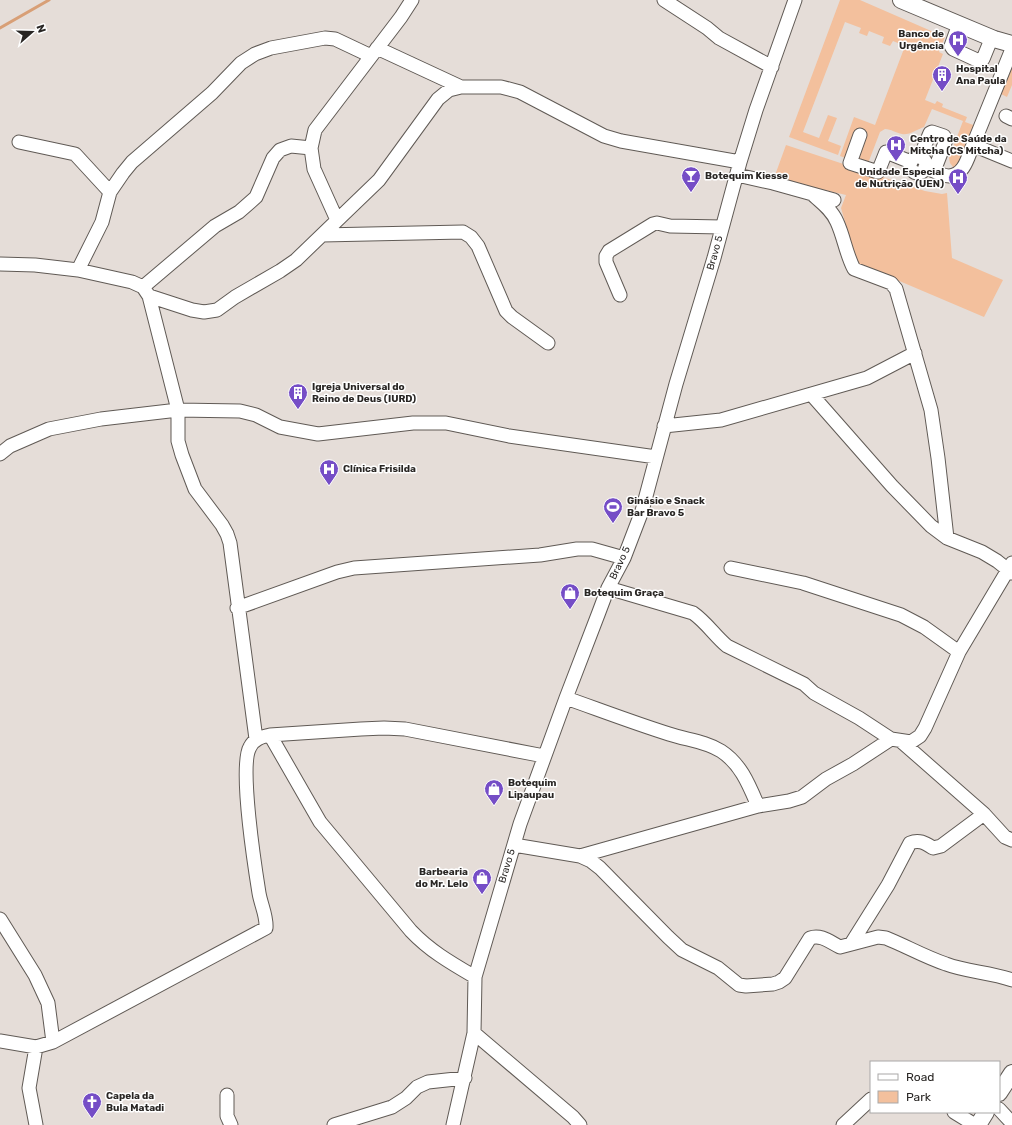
<svg xmlns="http://www.w3.org/2000/svg" width="1012" height="1125" font-family="Rubik,sans-serif">
	<rect width="100%" height="100%" fill="#e5ddd8"/>
	<path fill="#f3c09d" d="M 840,0 L 860,0 L 945,37 L 939,52 L 943,54 L 925,100 L 935,104 L 937,101 L 943,104 L 942,107 L 967,117 L 965,122 L 976,126 L 958,167 L 953,167 L 950,163 L 949,158 L 963,121 L 932,109 L 924,127 C 918,129 908,136 902,134 C 896,133 891,129 885,129 L 880,132 L 867,166 L 840,156 L 854,117 L 875,125 L 905,46 L 893,41 L 890,46 L 882,43 L 884,37 L 869,31 L 867,36 L 859,33 L 861,28 L 845,22 L 803,132 L 819,138 L 828,115 L 837,118 L 828,141 L 841,146 L 838,155 L 789,137 Z
		M 1012,66 L 1012,85 L 1007,97 L 1001,94 Z
		M 786,145 L 925,191 L 942,194 L 947,193 L 952,258 L 1003,280 L 984,317 L 857,263 L 841,208 L 846,195 L 774,178 Z"/>
	<g fill="none" stroke-linecap="round" stroke-linejoin="round">
		<path stroke="#d89f76" stroke-width="3" d="M 0,28 L 49,0"/>
		<defs>
			<path id="minor" d="M 664,0 L 707,28 L 719,38 L 772,67
				M 959,24 L 951,46 L 953,49 L 979,61 L 983,59 L 992,37
				M 377,48 L 461,87
				M 1006,116 L 1012,119
				M 860,135 L 850,163 L 878,172 L 886,152 L 911,162
				M 19,142 L 75,154 L 110,192
				M 973,145 L 1012,49
				M 920,157 L 930,133 L 932,132 L 944,136 L 946,140 L 934,171
				M910 165a8 8 0 1 1 16 0a8 8 0 1 1-16 0Z
				M 925,167 C 932,170 942,176 949,176 C 965,175 968,156 973,145 L 1012,161
				M 737,175 L 773,183 L 834,200
				M 812,194 C 821,202 832,210 837,222 C 844,237 846,254 854,269 L 891,283 L 896,289 L 931,410 L 938,458 L 947,538
				M 337,220 L 314,169 L 311,148 L 315,130 L 401,17 L 412,0
				M 322,235 L 463,232 L 471,237 L 478,246 L 506,311 L 512,317 L 548,343
				M 0,264 L 35,265 L 78,270 L 132,282 L 143,287 L 149,296 L 178,410 L 178,441 L 182,455 L 195,489 L 222,525 L 227,534 L 230,543 L 256,739
				M 78,270 L 102,222 L 110,192 L 123,173 L 132,162 L 212,93 L 241,63 L 255,54 L 271,48 L 325,38 L 335,39 L 371,56
				M 143,287 L 215,226 L 239,212 L 256,197 L 273,158 L 280,150 L 291,146 L 311,148
				M 620,295 L 606,262 L 606,256 L 609,251 L 653,224 L 657,223 L 670,226 L 722,227
				M 149,296 L 192,310 L 204,312 L 217,310 L 235,297 L 280,271 L 296,260 L 379,180 L 438,99 L 449,90 L 461,87 L 501,87 L 520,92 L 604,136 L 621,141 L 740,162
				M 811,394 L 892,486 L 931,526 L 947,538 L 982,552 L 997,561 L 1012,573
				M 664,426 L 721,420 L 867,378 L 915,353
				M 0,454 L 10,446 L 49,429 L 101,419 L 178,410 L 240,411 L 256,415 L 280,427 L 318,434 L 413,423 L 446,423 L 509,436 L 656,457
				M 731,568 L 803,583 L 901,615 L 924,627 L 959,652
				M 608,588 L 693,613 C 706,622 715,636 727,646 L 804,684 L 814,693 L 859,718 L 891,739 L 911,742 L 920,736 L 925,728 L 959,652 L 1012,563
				M 237,608 L 337,572 L 354,568 L 540,555 L 577,549 L 592,549 L 624,558
				M 566,698 C 600,710 634,723 669,734 C 687,740 705,741 721,751 C 741,764 749,785 758,806
				M 270,735 L 320,822 L 411,931 C 430,951 451,963 475,977
				M 902,742 L 984,814 L 1005,837 L 1012,840
				M 514,845 L 580,856 L 591,861 L 600,868 L 668,937 L 682,950 L 718,968 L 739,985 L 746,986 L 773,984 L 779,982 L 785,978 L 810,938 C 821,934 830,942 840,947 L 878,937 L 886,938 C 906,946 925,957 946,964 C 967,972 990,972 1012,980
				M 580,856 L 758,806 L 789,801 L 802,797 L 826,779 L 853,764 L 891,739
				M 0,919 L 35,975 L 48,1003 L 53,1042
				M 851,944 L 888,885 L 910,843 C 919,839 925,843 933,848 L 941,846 L 984,814
				M 474,1033 L 573,1117 L 580,1125
				M 0,1041 L 36,1047 L 53,1042 L 266,928 C 267,916 261,905 259,893 C 255,868 239,765 250,747 C 254,739 261,737 270,735 L 361,729 L 384,728 L 405,729 L 544,756
				M 36,1047 L 29,1088 L 36,1125
				M 227,1095 L 227,1116 L 231,1125
				M 999,1109 L 1012,1123
				M 954,1112 L 975,1125
				M 334,1125 L 392,1107 L 406,1098 L 417,1087 L 428,1082 L 465,1078
				M 453,1125 L 474,1033 L 475,977 L 520,824 L 566,698 L 599,612 L 608,588 L 624,558 L 642,511 L 676,384 L 714,258 L 740,162 L 756,110 L 795,0
				M 843,1125 L 871,1099"/>
			<path id="major" d="M 901,0 L 994,39 L 1012,44
				M 999,1093 L 1012,1073
				M 978,1125 L 986,1112"/>
		</defs>
		<use href="#minor" stroke="#605a55" stroke-width="15"/>
		<use href="#major" stroke="#605a55" stroke-width="18"/>
		<use href="#minor" stroke="#fff" stroke-width="13"/>
		<use href="#major" stroke="#fff" stroke-width="16"/>
	</g>
	<defs>
		<symbol id="hospital-pin" viewBox="-11 -11 22 30"><path d="M0 17L-7.5 6A9.5 9.5 0 1 1 7.5 6Z" fill="#754dc6" stroke="#fff"/><path d="M-5-5h3v3.5h4V-5h3V5h-3V1.5h-4V5h-3Z" fill="#fff"/></symbol>
		<symbol id="building-pin" viewBox="-11 -11 22 30"><path d="M0 17L-7.5 6A9.5 9.5 0 1 1 7.5 6Z" fill="#754dc6" stroke="#fff"/><path d="M-4-6H4V6H1V3H-1V6H-4ZM-2.5-4.3h1.7v1.8h-1.7ZM.8-4.3h1.7v1.8H.8ZM-2.5-1h1.7V.8h-1.7ZM.8-1h1.7V.8H.8Z" fill="#fff"/></symbol>
		<symbol id="bar-pin" viewBox="-11 -11 22 30"><path d="M0 17L-7.5 6A9.5 9.5 0 1 1 7.5 6Z" fill="#754dc6" stroke="#fff"/><path d="M-6-5H6L.8 .8V4.5H3.5V6h-7V4.5H-.8V.8Z" fill="#fff"/></symbol>
		<symbol id="stadium-pin" viewBox="-11 -11 22 30"><path d="M0 17L-7.5 6A9.5 9.5 0 1 1 7.5 6Z" fill="#754dc6" stroke="#fff"/><path d="M0-5a6.5 5 0 1 0 0 10a6.5 5 0 1 0 0-10ZM-3.5-1.8h7v3.6h-7Z" fill="#fff"/></symbol>
		<symbol id="shop-pin" viewBox="-11 -11 22 30"><path d="M0 17L-7.5 6A9.5 9.5 0 1 1 7.5 6Z" fill="#754dc6" stroke="#fff"/><path d="M-5-2.5h2.3a2.7 3.5 0 0 1 5.4 0H5L5.5 6h-11ZM-1.5-2.5h3a1.5 2.3 0 0 0-3 0Z" fill="#fff"/></symbol>
		<symbol id="church-pin" viewBox="-11 -11 22 30"><path d="M0 17L-7.5 6A9.5 9.5 0 1 1 7.5 6Z" fill="#754dc6" stroke="#fff"/><path d="M-1.2-6h2.4v3.5h3.3v2.4h-3.3V6h-2.4V-.1h-3.3v-2.4h3.3Z" fill="#fff"/></symbol>
	</defs>
	<g fill-rule="evenodd">
		<use href="#hospital-pin" x="947" y="29" width="22" height="30"/>
		<use href="#building-pin" x="931" y="64" width="22" height="30"/>
		<use href="#hospital-pin" x="885" y="134" width="22" height="30"/>
		<use href="#bar-pin" x="680" y="165" width="22" height="30"/>
		<use href="#hospital-pin" x="947" y="167" width="22" height="30"/>
		<use href="#building-pin" x="287" y="382" width="22" height="30"/>
		<use href="#hospital-pin" x="318" y="458" width="22" height="30"/>
		<use href="#stadium-pin" x="602" y="496" width="22" height="30"/>
		<use href="#shop-pin" x="559" y="582" width="22" height="30"/>
		<use href="#shop-pin" x="483" y="778" width="22" height="30"/>
		<use href="#shop-pin" x="471" y="867" width="22" height="30"/>
		<use href="#church-pin" x="81" y="1091" width="22" height="30"/>
	</g>
	<g text-anchor="middle" dominant-baseline="central" stroke-width="3" stroke-linejoin="round" paint-order="stroke">
		<g font-size="10" font-weight="bold" fill="#292624" stroke="#fff" text-anchor="start">
			<text x="944" y="34" text-anchor="end">Banco de<tspan x="944" dy="12">Urgência</tspan></text>
			<text x="956" y="69">Hospital<tspan x="956" dy="12">Ana Paula</tspan></text>
			<text x="910" y="139">Centro de Saúde da<tspan x="910" dy="12">Mitcha (CS Mitcha)</tspan></text>
			<text x="944" y="172" text-anchor="end">Unidade Especial<tspan x="944" dy="12">de Nutrição (UEN)</tspan></text>
			<text x="705" y="176">Botequim Kiesse</text>
			<text x="312" y="387">Igreja Universal do<tspan x="312" dy="12">Reino de Deus (IURD)</tspan></text>
			<text x="343" y="469">Clínica Frisilda</text>
			<text x="627" y="501">Ginásio e Snack<tspan x="627" dy="12">Bar Bravo 5</tspan></text>
			<text x="584" y="593">Botequim Graça</text>
			<text x="508" y="783">Botequim<tspan x="508" dy="12">Lipaupau</tspan></text>
			<text x="468" y="872" text-anchor="end">Barbearia<tspan x="468" dy="12">do Mr. Lelo</tspan></text>
			<text x="106" y="1096">Capela da<tspan x="106" dy="12">Bula Matadi</tspan></text>
		</g>
		<g font-size="10" fill="#292624" stroke="#fff">
			<text transform="translate(715 253) rotate(-74)">Bravo 5</text>
			<text transform="translate(620 563) rotate(-65)">Bravo 5</text>
			<text transform="translate(507 866) rotate(-73)">Bravo 5</text>
		</g>
	</g>
	<rect x="870" y="1061" width="130" height="52" fill="#ffffff" stroke="#a9a8a7"/>
	<rect x="878" y="1074" width="20" height="6" fill="#ffffff" stroke="#a9a8a7"/>
	<text x="906" y="1081" font-size="12" fill="#292624">Road</text>
	<rect x="878" y="1091" width="20" height="12" fill="#f3c09d" stroke="#a9a8a7"/>
	<text x="906" y="1101" font-size="12" fill="#292624">Park</text>
	<g transform="translate(32 32) rotate(70)" stroke="#ffffff" stroke-width="3" paint-order="stroke">
	<path d="M0-3L7 15L0 10L-7 15Z" fill="#292624"/>
	<text y="-6" font-size="11" font-weight="bold" text-anchor="middle" fill="#292624">N</text>
	</g>
</svg>
